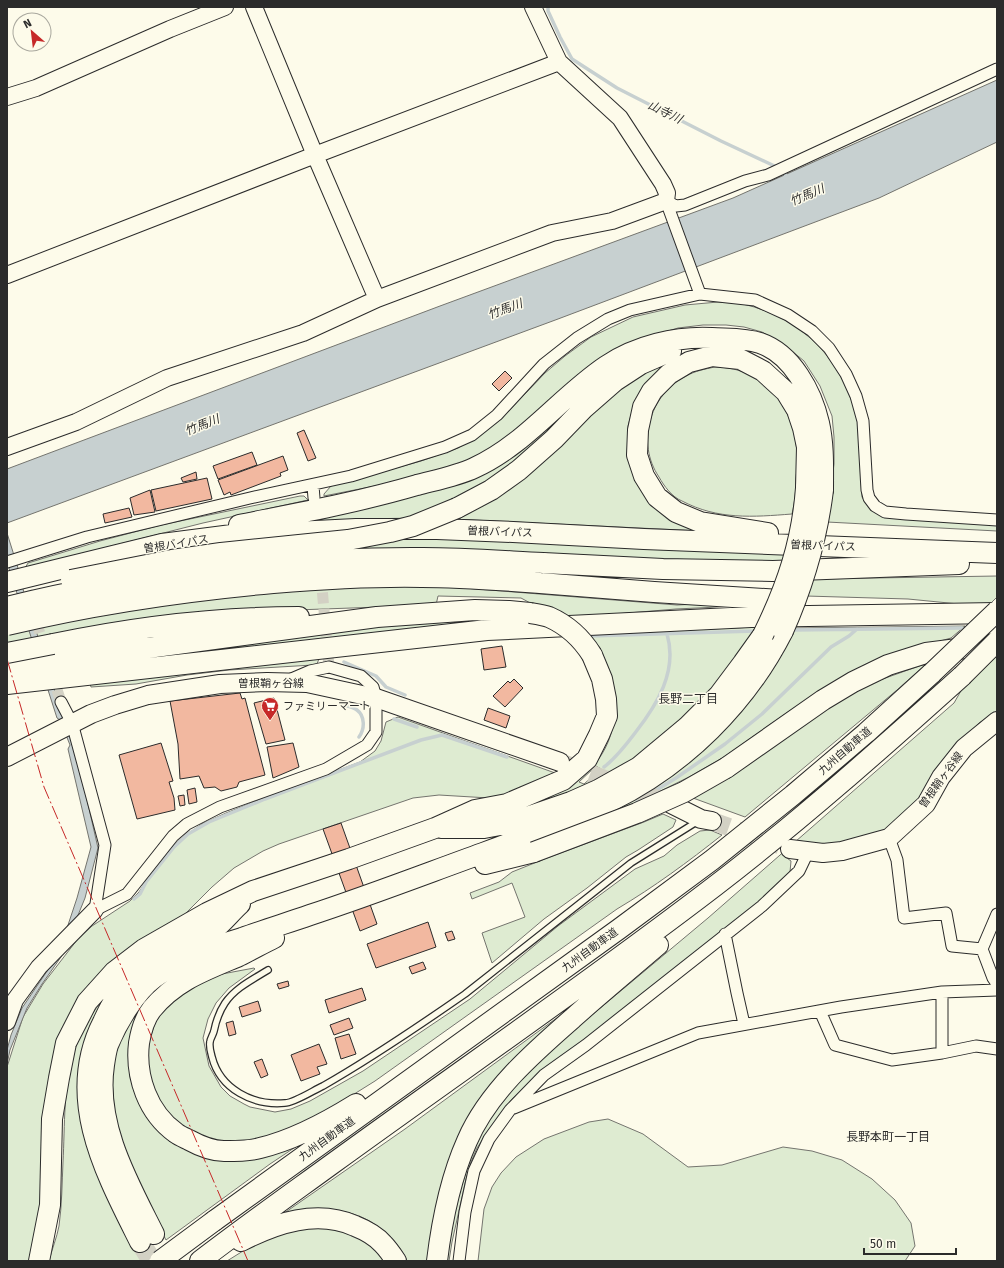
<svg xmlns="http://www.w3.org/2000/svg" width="1004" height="1268" font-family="'Fira Sans','Noto Sans JP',sans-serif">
	<rect width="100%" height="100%" fill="#fdfbea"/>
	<path fill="#deebd1" stroke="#74746e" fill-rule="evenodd" d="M 718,302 C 726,303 735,302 743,304 C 804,318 846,363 858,424 C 862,447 861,473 862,497 C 868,507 873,512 884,517 L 997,524 L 997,531 L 827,522 L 834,464 L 834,437 L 832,416 L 820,386 L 804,361 L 787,347 L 762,332 L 744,327 L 726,325 L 703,325 L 678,328 L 638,340 L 501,444 L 461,465 L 385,484 L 324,496 L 324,494 L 331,486 L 421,461 L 458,448 L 478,436 L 502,418 L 545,373 L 565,356 L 591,337 L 633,317 L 685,305 Z
		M 695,350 L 633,408 L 628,426 L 628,443 L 629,458 L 701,531 L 452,519 L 635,375 L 679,355 Z
		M 715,367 C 728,367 740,370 751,375 C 780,390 795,421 797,453 C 798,461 797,470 796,478 C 796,490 795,502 792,514 C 753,517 718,520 682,501 C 672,497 664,486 659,477 C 636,443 649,395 686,376 C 695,371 705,369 715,367 Z
		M 591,389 L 546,439 L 476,491 L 414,518 L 364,519 L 300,524 L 300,519 L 443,488 Z
		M 300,496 L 304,496 L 308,500 L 203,523 L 25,568 L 28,563 L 100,541 L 161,525 Z
		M 401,537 L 787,551 L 784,562 L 345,551 Z
		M 997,576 L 997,597 L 990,604 L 959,604 L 908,599 L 806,596 L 812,579 Z
		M 355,586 L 439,586 L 677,605 L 716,603 L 760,605 L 676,609 L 568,618 L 534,605 L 521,598 L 438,596 L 436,605 L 267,611 L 55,634 L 7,643 L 7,634 L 100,615 L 224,596 Z
		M 484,619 L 514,620 L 154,659 L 147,655 C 259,641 371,624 484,619 Z
		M 965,626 L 951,638 L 905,651 L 857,669 L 834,682 L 788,712 L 724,757 L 689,777 L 632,805 L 568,828 L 793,628 Z
		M 757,627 L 703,702 L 645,752 L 613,772 L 579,789 L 501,817 L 594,765 C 618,737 621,696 606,663 C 604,658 602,653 600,648 C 596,643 591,639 588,634 ZM 596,766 L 601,769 L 584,784 L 579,782 Z
		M 320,656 L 317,664 L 313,665 L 229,670 L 187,675 L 136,684 L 91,687 L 90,684 Z
		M 997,656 L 997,711 L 979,723 L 964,741 L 938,782 L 892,831 L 846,848 L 800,841 L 784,856 L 791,861 L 790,872 L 789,878 L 513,1098 L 487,1133 L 477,1148 L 471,1162 L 466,1179 L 452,1242 L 449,1261 L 443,1261 L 462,1172 L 493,1109 L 535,1064 L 556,1045 L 708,918 L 954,703 L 962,689 Z
		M 922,665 L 925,665 L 897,690 L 745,817 L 693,798 L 734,773 L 800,726 L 846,697 L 877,681 Z
		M 398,717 L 558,774 L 510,795 L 489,798 L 439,795 L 413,798 L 279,844 L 263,851 L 234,868 L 212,887 L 184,915 L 79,1003 L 41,1220 L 32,1261 L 7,1261 L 7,1067 L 23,1017 L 43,984 L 77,940 L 92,926 L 130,901 L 139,892 L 152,872 L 173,846 L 183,837 L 202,824 L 226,813 L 259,800 L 360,762 L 375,751 L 381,741 L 386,722 Z
		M 663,814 L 676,820 L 673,827 L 638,850 L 626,857 L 587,888 L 544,919 L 492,963 L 482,933 L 525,917 L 512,883 L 472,899 L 470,893 L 499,882 L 512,872 L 547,858 L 644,822 Z
		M 710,830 L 722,835 C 688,862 654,887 617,909 L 375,1081 L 327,1111 L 295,1127 L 259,1139 L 245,1142 L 211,1140 L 181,1127 L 158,1101 L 147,1069 L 149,1042 L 154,1026 L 159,1014 L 173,998 L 204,980 L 222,974 L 254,968 L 255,969 L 229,988 L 216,1003 L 208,1019 L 203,1038 L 209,1066 L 221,1087 L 230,1096 L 244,1104 L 250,1107 L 275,1112 L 291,1109 L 310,1101 L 363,1071 L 470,999 L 558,926 L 635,869 L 664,856 L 677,845 L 700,831 Z
		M 188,969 L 129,1060 L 130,1075 L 134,1091 L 159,1131 L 169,1141 L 185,1149 L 297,1146 L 270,1164 L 166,1240 L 137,1184 L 113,1117 L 110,1080 L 118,1043 L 145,997 L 163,981 Z
		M 114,985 L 107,999 L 121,1222 L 142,1259 L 139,1261 L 49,1261 C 52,1249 57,1237 59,1226 C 62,1205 62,1183 63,1162 C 65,1126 63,1083 75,1049 C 83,1025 98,1004 114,985 Z
		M 569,1009 L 489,1088 L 428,1261 L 407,1261 C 403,1251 393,1239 385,1232 C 349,1202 322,1211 280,1216 L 405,1129 Z
		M 608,1119 L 643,1134 L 688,1167 L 722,1165 L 783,1147 L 812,1151 L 842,1160 L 872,1179 L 895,1200 L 911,1223 L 915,1246 L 905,1261 L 478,1261 L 484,1209 L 492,1187 L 501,1173 L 516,1157 L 544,1139 L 589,1122 Z
		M 295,1228 L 339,1228 L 374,1246 L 386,1261 L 227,1261 L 251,1246 Z"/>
	<path fill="#c7d0d0" stroke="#74746e" d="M 997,80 L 997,142 L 879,198 L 558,319 L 7,523 L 7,469 L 440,306 L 733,198 Z
		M 7,533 L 18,568 L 17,570 L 59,704 L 64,715 L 63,719 L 75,747 L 98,848 L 85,898 L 61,957 L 42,984 L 27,1008 L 10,1050 L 7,1064 L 7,1050 L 11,1035 L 22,1008 L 58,955 L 77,898 L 91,847 L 68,749 L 70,745 L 60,720 L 57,718 L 7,562 Z"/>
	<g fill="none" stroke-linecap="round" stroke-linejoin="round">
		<path stroke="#c7d0d0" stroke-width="3.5" d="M 548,7 L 548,11 L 560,37 L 572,59 L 617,88 L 721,141 L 783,170 L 787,178
			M 793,630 L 962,628
			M 589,636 L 755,631
			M 344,662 L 376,676 L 386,687 L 405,695
			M 341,704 C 346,706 353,707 357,710 C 365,716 365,729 359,737
			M 394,719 L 417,727
			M 604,767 C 616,758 626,745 635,733 C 657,705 678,671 667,634
			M 637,802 L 676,778 L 725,744 L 762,714 L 831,647 L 849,636 L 857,629
			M 134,899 L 140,894 L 146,882 L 174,847 L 188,834 L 209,822 L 265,799 L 421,740 L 442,735 L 507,757"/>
	</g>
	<path fill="#f2b8a0" stroke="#2b2b2b" d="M 505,371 L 512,378 L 499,391 L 492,384 Z
		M 304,430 L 316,458 L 308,461 L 297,433 Z
		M 252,452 L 257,465 L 218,479 L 213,466 Z
		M 283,456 L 288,470 L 280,473 L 281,476 L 231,495 L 230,492 L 224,495 L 218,480 Z
		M 196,472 L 197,479 L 183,482 L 181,478 Z
		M 207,478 L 212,499 L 156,511 L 151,490 Z
		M 150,490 L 155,512 L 134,515 L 130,498 Z
		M 129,508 L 132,517 L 105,523 L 103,514 Z
		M 502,646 L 506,667 L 484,670 L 481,649 Z
		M 514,679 L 523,688 L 505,707 L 493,696 L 508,681 L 510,683 Z
		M 240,693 L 242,699 L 245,698 L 265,775 L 239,782 L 237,787 L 221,791 L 215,787 L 204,788 L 199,776 L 180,779 L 178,744 L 170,701 Z
		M 274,698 L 285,740 L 266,744 L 254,703 Z
		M 488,708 L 510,716 L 506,728 L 484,720 Z
		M 161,743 L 173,781 L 169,782 L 174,798 L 175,810 L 137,819 L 119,755 Z
		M 293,743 L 299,767 L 273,778 L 267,747 Z
		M 195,788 L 197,802 L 189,804 L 187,790 Z
		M 184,795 L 185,805 L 180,806 L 178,796 Z
		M 341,823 L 377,924 L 360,931 L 323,829 Z
		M 428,922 L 436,947 L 376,968 L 367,944 Z
		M 452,931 L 455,939 L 448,941 L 445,933 Z
		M 423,962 L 426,969 L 412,974 L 409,967 Z
		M 288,981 L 289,986 L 279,989 L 277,984 Z
		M 362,988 L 366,1000 L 329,1013 L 325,1000 Z
		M 258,1001 L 261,1011 L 242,1017 L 239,1007 Z
		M 349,1018 L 353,1028 L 334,1035 L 330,1025 Z
		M 233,1021 L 236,1034 L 229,1036 L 226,1023 Z
		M 349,1034 L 356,1054 L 341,1059 L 335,1038 Z
		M 319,1044 L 327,1064 L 317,1067 L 320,1074 L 301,1081 L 291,1055 Z
		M 262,1059 L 268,1075 L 261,1078 L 254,1062 Z"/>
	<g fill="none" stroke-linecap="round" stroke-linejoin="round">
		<path stroke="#d3d1c4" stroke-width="11" stroke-dasharray="11 5.5" stroke-linecap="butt" d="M 22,575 L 45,650
			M 321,576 L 329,667
			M 52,674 L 61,702"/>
		<path stroke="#d3d1c4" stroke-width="18" stroke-dasharray="18 9" stroke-linecap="butt" d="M 565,764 L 671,804
			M 712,821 L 790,849"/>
		<path stroke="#d3d1c4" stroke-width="20" stroke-dasharray="20 10" stroke-linecap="butt" d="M 140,1242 L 152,1261"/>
		<defs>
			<path id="lane" d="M 268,970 C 252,980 235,988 225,1003 C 219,1012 216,1021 214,1031 C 213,1035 210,1039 210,1042 C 209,1047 211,1053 212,1057 C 220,1089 253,1106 285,1103 C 294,1103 314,1090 323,1086 C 372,1058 419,1026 465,994 L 631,863 L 698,821"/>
			<path id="street" d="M 666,201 L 676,206 L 685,205 L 745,181 L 768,175 L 997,69
				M 666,201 L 700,294
				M 313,486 L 314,498
				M 7,562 L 87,537 L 250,498 L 351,476 L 445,447 L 472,435 L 497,415 L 544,364 L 577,338 L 608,319 L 630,310 L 700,294 L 755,300 L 788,315 L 812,331 L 829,348 L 846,374 L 856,396 L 863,421 L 867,490 L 869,498 L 875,506 L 885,512 L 906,514 L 997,520
				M 61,702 L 72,723 L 105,845 L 95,910
				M 889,838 L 897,860 L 904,918 L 946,913 L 952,946 L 982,949
				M 95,910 L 127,894 L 173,836 L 187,824 L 220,807 L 326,769 L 367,745 L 376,732 L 376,698 L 373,687 L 361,676 L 329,667 L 310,671 L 289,680
				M 997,914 L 982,949 L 993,978 L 997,984
				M 725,934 L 737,993 L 744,1024
				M 942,992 L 942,1053 L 976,1046 L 997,1049
				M 820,1011 L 835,1045 L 892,1060 L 942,1053
				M 514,1108 L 698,1033 L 841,1007 L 942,992 L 997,990
				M 459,1261 L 465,1212 L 474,1171 L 489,1139 L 510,1110 L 544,1075 L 586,1045 L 762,906 L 799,871 L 809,850"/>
			<path id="secondary" d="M 254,7 L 315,155 L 377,299
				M 7,97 L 36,88 L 170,29 L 225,7
				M 7,275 L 315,155 L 559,62
				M 7,447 L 76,422 L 167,378 L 303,333 L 377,299 L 552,233 L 612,221 L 666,201 L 667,193 L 663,184 L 620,118 L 559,62 L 533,7
				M 7,1022 L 15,1000 L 39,967 L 95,910"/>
			<path id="primary" d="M 7,757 L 91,714 L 115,705 L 148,695 L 220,684 L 267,682 L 307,683 L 376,698 L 560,762
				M 671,804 L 701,819 L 712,821
				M 790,849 L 823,853 L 842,851 L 889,838 L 926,804 L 941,777 L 964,748 L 997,721"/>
			<path id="highway" d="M 457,508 L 491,490 L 519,470 L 554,439 L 583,409 L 615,381 L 641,364 L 671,351
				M 239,525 C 299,513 359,502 417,485 C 436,480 457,476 474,468 C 525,445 560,397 606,366 C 636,346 676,336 712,338 C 728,339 745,338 760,343 C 792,354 812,392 819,423 C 824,445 823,468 823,490
				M 768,533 L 700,522 L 676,512 L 657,497 L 644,476 L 637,455 L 638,430 L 643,407 L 652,391 L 669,374 L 689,362 L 712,356 L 740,359 L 763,371 L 786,392 L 797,410 L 803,428 L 807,447 L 806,488
				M 543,563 L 663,569 L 773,571 L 959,564
				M 7,582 L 162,544 L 232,535 L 356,529 L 437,529 L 513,532 L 644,539 L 997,553
				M 540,583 L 654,592 L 795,601
				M 53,644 C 134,627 216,617 299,617
				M 7,667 L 377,617 L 475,610 L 509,611 L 530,613
				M 7,684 L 487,630 L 751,617 L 997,613
				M 726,768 L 823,700 L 853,682 L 888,665 L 926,653 L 997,644
				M 441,828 L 484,828 L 510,823 L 571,802 L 598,790 L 639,767 L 687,727 L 719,695 L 743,663 L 763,635
				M 485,864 L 534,852
				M 274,938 C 262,944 251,950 239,956 C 206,970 176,980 152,1009 C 144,1019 141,1031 139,1043 C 135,1077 148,1113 176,1133 C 180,1136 185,1138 189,1140 C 200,1146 212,1151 224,1151 C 234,1151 251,1151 260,1148 C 294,1140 327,1122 356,1104
				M 214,1221 L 619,929 L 712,860 L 793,795 L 866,733 L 932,673
				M 154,1234 C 128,1182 95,1125 104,1065 C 105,1058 106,1051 108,1045 C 117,1023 135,992 154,978 C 166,969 189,955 203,950 C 216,946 229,942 242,938 C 264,930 287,923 310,915 C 368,896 425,874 483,853 C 526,837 569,821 611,801 C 684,765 746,704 783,631
				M 241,1241 C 276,1223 317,1209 355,1226 C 365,1230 376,1236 383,1244 C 388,1249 392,1255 396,1261
				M 140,1242 C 106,1174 64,1098 103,1022 C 108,1011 115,997 123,988 C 131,979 143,969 152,962 C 169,949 195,943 212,931 C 222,924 231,912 240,904
				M 39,1261 L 50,1205 L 52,1119 L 59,1078 L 66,1043 L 87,1002 L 114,972 L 144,949 L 207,913 L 253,891 L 349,859 L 435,828 L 475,810 L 507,804 L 563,780 L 587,759 L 599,735 L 607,716 L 606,699 L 602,679 L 592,655
				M 200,1261 C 243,1228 288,1196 332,1164 C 460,1071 590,982 715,886 C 801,820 882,748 962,676
				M 437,1261 C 442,1220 450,1179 467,1141 C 488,1092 534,1052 573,1018 C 601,993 630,969 658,945"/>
		</defs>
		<use href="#lane" stroke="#2b2b2b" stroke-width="8"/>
		<use href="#street" stroke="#2b2b2b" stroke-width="13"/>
		<use href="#secondary" stroke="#2b2b2b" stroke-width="18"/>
		<use href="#primary" stroke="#2b2b2b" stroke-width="20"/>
		<use href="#highway" stroke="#2b2b2b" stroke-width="22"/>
		<use href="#lane" stroke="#fdfbea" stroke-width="5.5"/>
		<use href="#street" stroke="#fdfbea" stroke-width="11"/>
		<use href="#secondary" stroke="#fdfbea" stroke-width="16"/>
		<use href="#primary" stroke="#fdfbea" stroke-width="18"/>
		<use href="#highway" stroke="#fdfbea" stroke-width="20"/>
		<defs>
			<path id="highway-bridge" d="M 71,580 L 172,560 L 221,553 L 348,540 L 390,532 L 413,526 L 457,508
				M 7,607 C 140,574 286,557 423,558 C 463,558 503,561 543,563
				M 530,613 C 536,614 543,615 549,617 C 567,625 582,639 592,655
				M 7,625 C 95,604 184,591 273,583 C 323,579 372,576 422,577 C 461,577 500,580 540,583
				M 783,631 C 803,586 817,539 823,490
				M 763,635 C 787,586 802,542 806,488
				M 7,653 L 53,644
				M 932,673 L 997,611
				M 962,676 L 997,641
				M 534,852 L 637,813 L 684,792 L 726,768
				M 160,1261 L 214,1221"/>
		</defs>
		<use href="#highway-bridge" stroke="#2b2b2b" stroke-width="22" stroke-linecap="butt"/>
		<use href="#highway-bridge" stroke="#fdfbea" stroke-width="20"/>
		<path stroke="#c62828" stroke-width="1" stroke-dasharray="14 3 2 3" stroke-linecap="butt" d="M 7,659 L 44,787 L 248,1261"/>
	</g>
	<defs>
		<symbol id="supermarket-pin" viewBox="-11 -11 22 30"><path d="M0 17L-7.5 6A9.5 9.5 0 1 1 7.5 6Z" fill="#c62828" stroke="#fdfbea"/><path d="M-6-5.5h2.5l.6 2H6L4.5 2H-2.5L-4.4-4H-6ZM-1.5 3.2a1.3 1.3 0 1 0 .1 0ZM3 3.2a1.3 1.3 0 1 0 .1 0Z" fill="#fff"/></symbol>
	</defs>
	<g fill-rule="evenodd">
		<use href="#supermarket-pin" x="260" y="696" width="20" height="27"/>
	</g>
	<g text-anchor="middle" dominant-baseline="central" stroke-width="3" stroke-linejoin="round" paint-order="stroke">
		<g font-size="11" fill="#2b2b2b" stroke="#fdfbea">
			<text transform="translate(500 532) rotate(2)">曽根バイパス</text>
			<text transform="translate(176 544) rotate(-9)">曽根バイパス</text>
			<text transform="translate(823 546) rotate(2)">曽根バイパス</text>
			<text x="271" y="683">曽根鞘ヶ谷線</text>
			<text transform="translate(845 751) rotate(-41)">九州自動車道</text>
			<text transform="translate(941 780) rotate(-54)">曽根鞘ヶ谷線</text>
			<text transform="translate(590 950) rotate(-36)">九州自動車道</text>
			<text transform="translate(327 1139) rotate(-36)">九州自動車道</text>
		</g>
		<g font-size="11" fill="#2b2b2b" stroke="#fdfbea" text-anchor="start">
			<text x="283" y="706">ファミリーマート</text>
		</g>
		<g font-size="12" font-style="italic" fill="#2b2b2b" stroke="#fdfbea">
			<text transform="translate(665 112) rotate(26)">山寺川</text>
			<text transform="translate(807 195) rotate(-23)">竹馬川</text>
			<text transform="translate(505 309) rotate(-20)">竹馬川</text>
			<text transform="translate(202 425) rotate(-22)">竹馬川</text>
		</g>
		<g font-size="12" fill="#2b2b2b" stroke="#fdfbea">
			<text x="688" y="699">長野二丁目</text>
			<text x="888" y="1137">長野本町一丁目</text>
		</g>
	</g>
	<rect width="1004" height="1268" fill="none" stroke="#2b2b2b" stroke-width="16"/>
	<g transform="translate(32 32) rotate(332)"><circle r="19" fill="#fdfbea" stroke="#a9a89e"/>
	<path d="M0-3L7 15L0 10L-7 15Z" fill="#c62828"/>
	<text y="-6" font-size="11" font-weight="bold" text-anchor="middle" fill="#2b2b2b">N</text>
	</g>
	<path d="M864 1248v6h92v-6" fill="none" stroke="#2b2b2b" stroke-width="2"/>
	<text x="870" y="1248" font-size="12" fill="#2b2b2b" stroke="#fdfbea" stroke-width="3" paint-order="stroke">50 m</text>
</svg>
